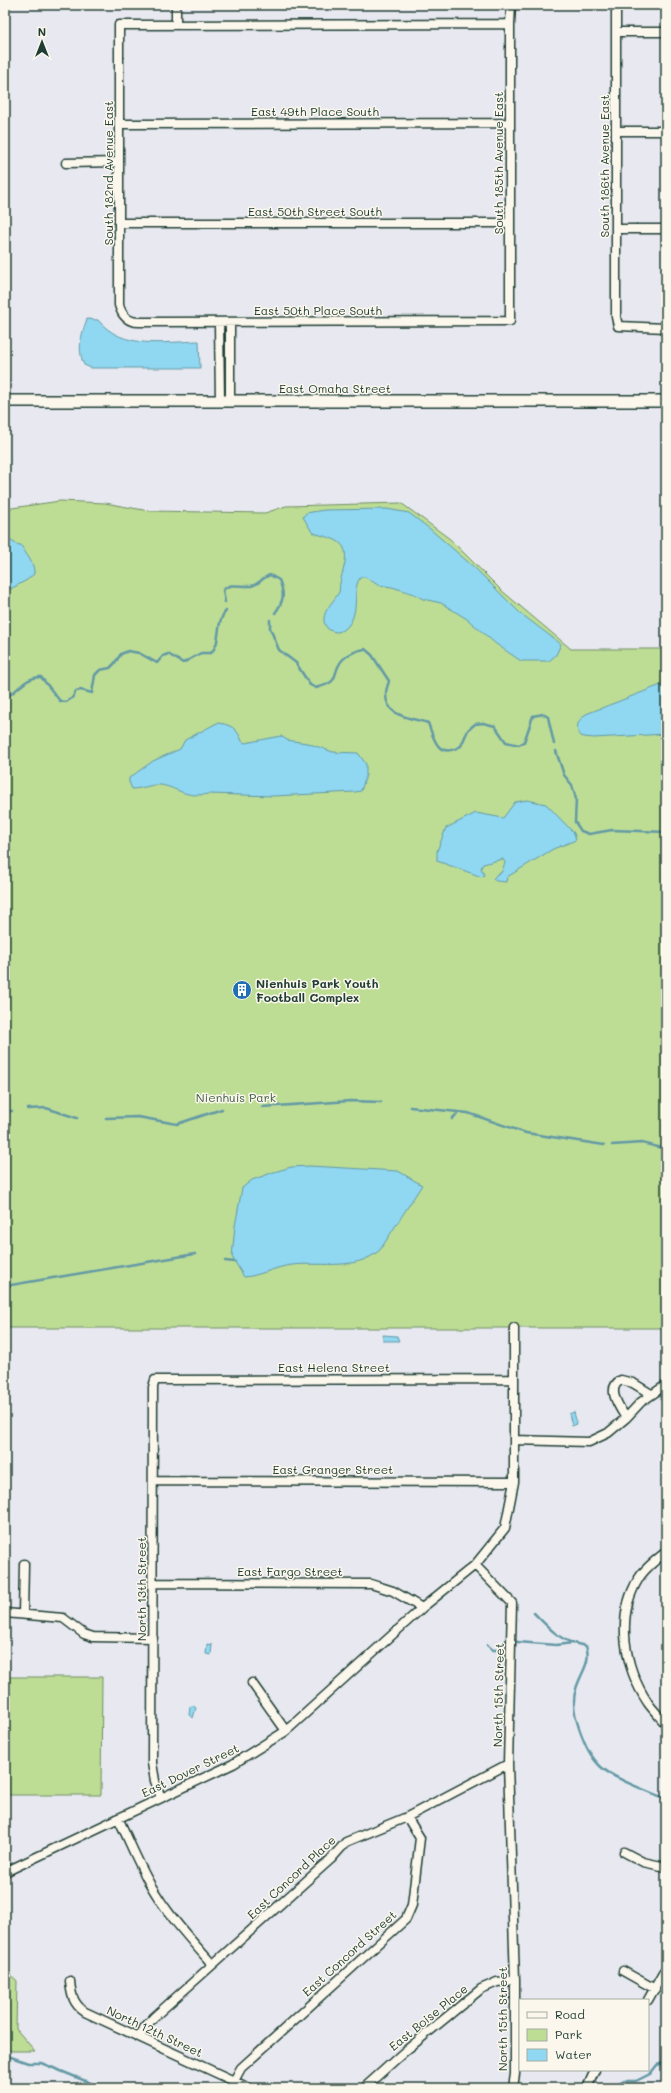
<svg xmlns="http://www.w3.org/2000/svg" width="671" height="2093" font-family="Mali,sans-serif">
	<rect width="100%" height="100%" fill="#e8e9f0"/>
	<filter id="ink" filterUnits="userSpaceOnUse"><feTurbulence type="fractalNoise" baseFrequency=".025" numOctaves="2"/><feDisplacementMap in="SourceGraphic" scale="8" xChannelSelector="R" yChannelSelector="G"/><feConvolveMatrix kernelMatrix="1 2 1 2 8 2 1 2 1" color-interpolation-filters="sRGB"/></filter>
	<g filter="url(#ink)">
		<path fill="#bddd95" stroke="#6e8d64" d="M 60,501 L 105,503 L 149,511 L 265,513 L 286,506 L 401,503 L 450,539 L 501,590 L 571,649 L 666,649 L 666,1328 L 5,1328 L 5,509 Z
			M 5,1677 L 102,1677 L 101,1795 L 5,1795 Z
			M 5,1968 L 17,1981 L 16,2029 L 35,2051 L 12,2051 L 5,2048 Z"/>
		<path fill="#90d7f1" stroke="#6399a5" d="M 87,319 L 98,320 C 123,350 163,342 199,341 L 200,368 L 91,368 L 84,365 C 77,349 81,335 87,319 Z
			M 387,509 L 409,513 L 430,529 L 476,569 L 520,613 L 561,644 L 556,655 L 549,661 L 521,661 L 496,644 L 467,619 L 441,603 L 423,599 L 414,594 L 392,587 L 378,585 L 365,577 L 361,577 C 351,587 361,610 348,626 C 346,629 341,631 338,632 C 334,632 330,631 327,628 C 317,615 334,602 339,592 C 340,590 339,586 340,583 C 342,572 347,562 345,551 C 342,537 321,537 312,532 L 303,517 L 306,513 L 324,510 Z
			M 5,539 C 12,539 14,545 21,545 C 26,555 35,563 34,574 L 27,580 L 5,592 Z
			M 666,683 L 666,734 L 594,738 L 584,737 L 579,735 C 575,725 579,720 586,714 Z
			M 217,723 C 230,724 237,728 242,741 L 245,743 L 281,736 L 287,740 L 307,743 L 333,752 L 358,753 L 366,764 L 366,775 L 361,791 L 355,792 L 274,796 L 208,794 C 184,798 181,789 161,785 C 151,784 142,789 132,789 L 129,782 L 129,778 L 153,761 L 180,749 L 185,740 Z
			M 527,800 L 546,804 L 574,833 L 576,840 L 553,849 L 507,877 L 506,882 L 496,881 L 493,879 L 497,874 L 501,873 L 505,863 L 503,859 L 483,864 L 481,868 L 484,875 L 482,877 L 437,861 L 437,851 L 446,828 L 476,813 L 503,818 L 515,802 Z
			M 310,1166 L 398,1171 L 422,1185 L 380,1250 C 354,1273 317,1260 286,1266 C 271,1269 258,1276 244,1277 L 232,1257 L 235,1226 L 242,1188 L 252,1180 L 274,1172 L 291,1167 Z
			M 383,1335 L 397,1336 L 399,1341 L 383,1341 Z
			M 574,1412 L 577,1424 L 572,1426 L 569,1414 Z
			M 207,1644 L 212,1645 L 211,1655 L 206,1654 Z
			M 192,1705 L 196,1708 L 193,1718 L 189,1715 L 190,1707 Z"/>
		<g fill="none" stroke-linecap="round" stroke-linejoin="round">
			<path stroke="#6399a5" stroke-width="2.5" d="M 225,602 L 223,590 C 231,582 241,587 251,586 C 258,585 263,577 270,575 L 279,580 C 285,594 284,601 275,613
				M 270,620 L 270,628 L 279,650 L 296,663 L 310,685 L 316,688 C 321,686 329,685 333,680 C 336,676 336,669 339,665 C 343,656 356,650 365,649 L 372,655 L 389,681 C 388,685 386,689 386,693 C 385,718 411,717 428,723 C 434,738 437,760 461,746 L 468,730 L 475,724 L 483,723 L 495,726 L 506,742 L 519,745 L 524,742 L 533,716 L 543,714 L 548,717 L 554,744
				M 5,698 C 17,692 26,676 41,677 L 60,701 L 66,702 L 72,698 L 76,691 L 81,690 L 92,693 L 95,675 L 100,670 L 110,668 L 114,664 L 121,654 L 128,651 L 139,653 L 157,663 L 163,656 L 168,654 L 183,663 L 201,653 L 211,653 C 222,642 215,622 226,611
				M 556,751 L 564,775 L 572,785 L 576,799 L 575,822 L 581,831 L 589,834 L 612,830 L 666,832
				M 262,1107 L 350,1101 L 381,1102
				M 410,1107 L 468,1113 L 526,1133 L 604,1145
				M 28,1109 L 46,1108 L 77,1118
				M 5,1112 L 12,1111
				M 106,1118 L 138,1117 L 177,1124 L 222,1109
				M 452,1119 L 458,1113
				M 612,1145 L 642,1143 L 666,1149
				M 225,1261 L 235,1262
				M 5,1286 L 195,1254
				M 534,1613 C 545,1624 557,1638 573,1643
				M 487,1645 L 493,1650 L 497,1650 L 505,1641 L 556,1645 L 573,1643 L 586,1646 C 592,1662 580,1674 576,1689 C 572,1701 575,1717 579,1728 C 584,1742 589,1755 600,1766 C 613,1779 648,1791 666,1799
				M 5,2055 L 28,2063 L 41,2063 L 103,2088
				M 611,2088 L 624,2081 L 636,2081 L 650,2074 L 657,2065 L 666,2062"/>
			<defs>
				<path id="street" d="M 616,5 L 616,317 L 618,326 L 666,328
					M 510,24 L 119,25 L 119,305 C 122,316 128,322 139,322 L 510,321 L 510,24 L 511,5
					M 176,25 L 176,5
					M 616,32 L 666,32
					M 120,124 L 510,123
					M 616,131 L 666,131
					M 66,163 L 119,162
					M 120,223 L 510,223
					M 616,229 L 666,229
					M 219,322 L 220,401
					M 230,322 L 230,401
					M 626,1418 C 620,1408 605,1388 621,1380 L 633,1383 L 651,1394
					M 514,1440 L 589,1442 L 608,1433 L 626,1418 L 641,1402 L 666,1385
					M 153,1481 L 514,1482
					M 666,1552 C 657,1559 645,1568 639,1578 C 615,1616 624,1667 648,1703 C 653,1710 660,1717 666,1724
					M 475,1565 L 512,1603 L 508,1764 L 515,1980 L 515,2074 L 513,2088
					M 153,1583 L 371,1584 L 393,1591 L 422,1608
					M 5,1613 L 63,1618 L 84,1634 L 93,1637 L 153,1638
					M 23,1614 L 24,1564
					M 252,1683 L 286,1731
					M 161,1798 L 155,1781 L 152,1763 L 153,1387 L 155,1380 L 514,1379
					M 118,1818 C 129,1840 138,1863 150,1884 C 167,1914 190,1939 212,1964
					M 624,1852 L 643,1862 L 666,1867
					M 5,1872 L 233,1764 L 286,1731 L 422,1608 L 475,1565 L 505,1528 L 514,1482 L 514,1328
					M 623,1971 L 655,1989
					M 70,1981 C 71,1994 73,2004 85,2012 L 249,2088
					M 648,2000 L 666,1968
					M 140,2037 L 144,2028 L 154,2017 L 331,1859 L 346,1842 L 407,1817 L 508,1764
					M 234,2081 L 241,2068 L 406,1919 L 412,1905 L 420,1838 L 407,1817
					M 364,2088 L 404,2052 L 481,1989 L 497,1982 L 515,1980
					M 587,2088 L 595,2070"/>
				<path id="secondary" d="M 5,401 L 666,401"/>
			</defs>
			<use href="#street" stroke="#1f3d34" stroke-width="11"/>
			<use href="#secondary" stroke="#1f3d34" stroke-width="14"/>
			<use href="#street" stroke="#fbf7ec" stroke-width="8"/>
			<use href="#secondary" stroke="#fbf7ec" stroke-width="11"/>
		</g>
	</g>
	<defs>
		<symbol id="building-disc" viewBox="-11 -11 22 22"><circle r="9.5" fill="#1f6fb2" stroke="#fbf7ec"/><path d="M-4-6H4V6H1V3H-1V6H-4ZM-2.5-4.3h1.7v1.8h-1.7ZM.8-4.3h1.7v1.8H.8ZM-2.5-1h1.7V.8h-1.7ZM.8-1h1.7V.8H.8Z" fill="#fff"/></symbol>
	</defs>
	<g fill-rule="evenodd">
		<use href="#building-disc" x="231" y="979" width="22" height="22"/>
	</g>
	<g text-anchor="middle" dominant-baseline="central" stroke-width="3" stroke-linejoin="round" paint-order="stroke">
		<g font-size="12" fill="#1f3d34" stroke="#fbf7ec">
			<text x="315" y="111">East 49th Place South</text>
			<text transform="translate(498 163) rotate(-90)">South 185th Avenue East</text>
			<text transform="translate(604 166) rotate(-90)">South 186th Avenue East</text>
			<text transform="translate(108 173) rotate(-90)">South 182nd Avenue East</text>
			<text x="315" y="211">East 50th Street South</text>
			<text x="318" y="310">East 50th Place South</text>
			<text x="335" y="388">East Omaha Street</text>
			<text x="334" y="1367">East Helena Street</text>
			<text x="333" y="1469">East Granger Street</text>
			<text x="290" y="1571">East Fargo Street</text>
			<text transform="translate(141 1589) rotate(-90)">North 13th Street</text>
			<text transform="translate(498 1695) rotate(-89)">North 15th Street</text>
			<text transform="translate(190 1770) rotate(-26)">East Dover Street</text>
			<text transform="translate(291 1877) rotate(-43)">East Concord Place</text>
			<text transform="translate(349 1953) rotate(-42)">East Concord Street</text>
			<text transform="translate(428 2017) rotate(-39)">East Boise Place</text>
			<text transform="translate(502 2019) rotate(-90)">North 15th Street</text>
			<text transform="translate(155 2031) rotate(25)">North 12th Street</text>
		</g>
		<g font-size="12" font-weight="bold" fill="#1f3d34" stroke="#fbf7ec" text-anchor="start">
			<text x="256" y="983">Nienhuis Park Youth<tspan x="256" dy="14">Football Complex</tspan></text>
		</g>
		<g font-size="12" fill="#3f5d47" stroke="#fbf7ec">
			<text x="236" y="1097">Nienhuis Park</text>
		</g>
	</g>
	<rect width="671" height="2093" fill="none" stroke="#fbf7ec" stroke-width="20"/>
	<rect x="10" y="10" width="651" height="2073" fill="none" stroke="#1f3d34" stroke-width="1.5" filter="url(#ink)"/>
	<rect x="519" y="1999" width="130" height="72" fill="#fbf7ec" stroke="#a3ada2"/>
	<rect x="527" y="2012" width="20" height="6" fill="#fbf7ec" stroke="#a3ada2"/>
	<text x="555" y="2019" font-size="12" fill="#1f3d34">Road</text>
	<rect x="527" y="2029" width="20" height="12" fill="#bddd95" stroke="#a3ada2"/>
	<text x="555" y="2039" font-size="12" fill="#1f3d34">Park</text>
	<rect x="527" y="2049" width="20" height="12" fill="#90d7f1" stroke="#a3ada2"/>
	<text x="555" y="2059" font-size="12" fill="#1f3d34">Water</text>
	<g transform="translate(42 42)" stroke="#fbf7ec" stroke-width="3" paint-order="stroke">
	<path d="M0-3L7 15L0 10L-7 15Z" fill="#1f3d34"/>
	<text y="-6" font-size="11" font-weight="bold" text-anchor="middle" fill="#1f3d34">N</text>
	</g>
</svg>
